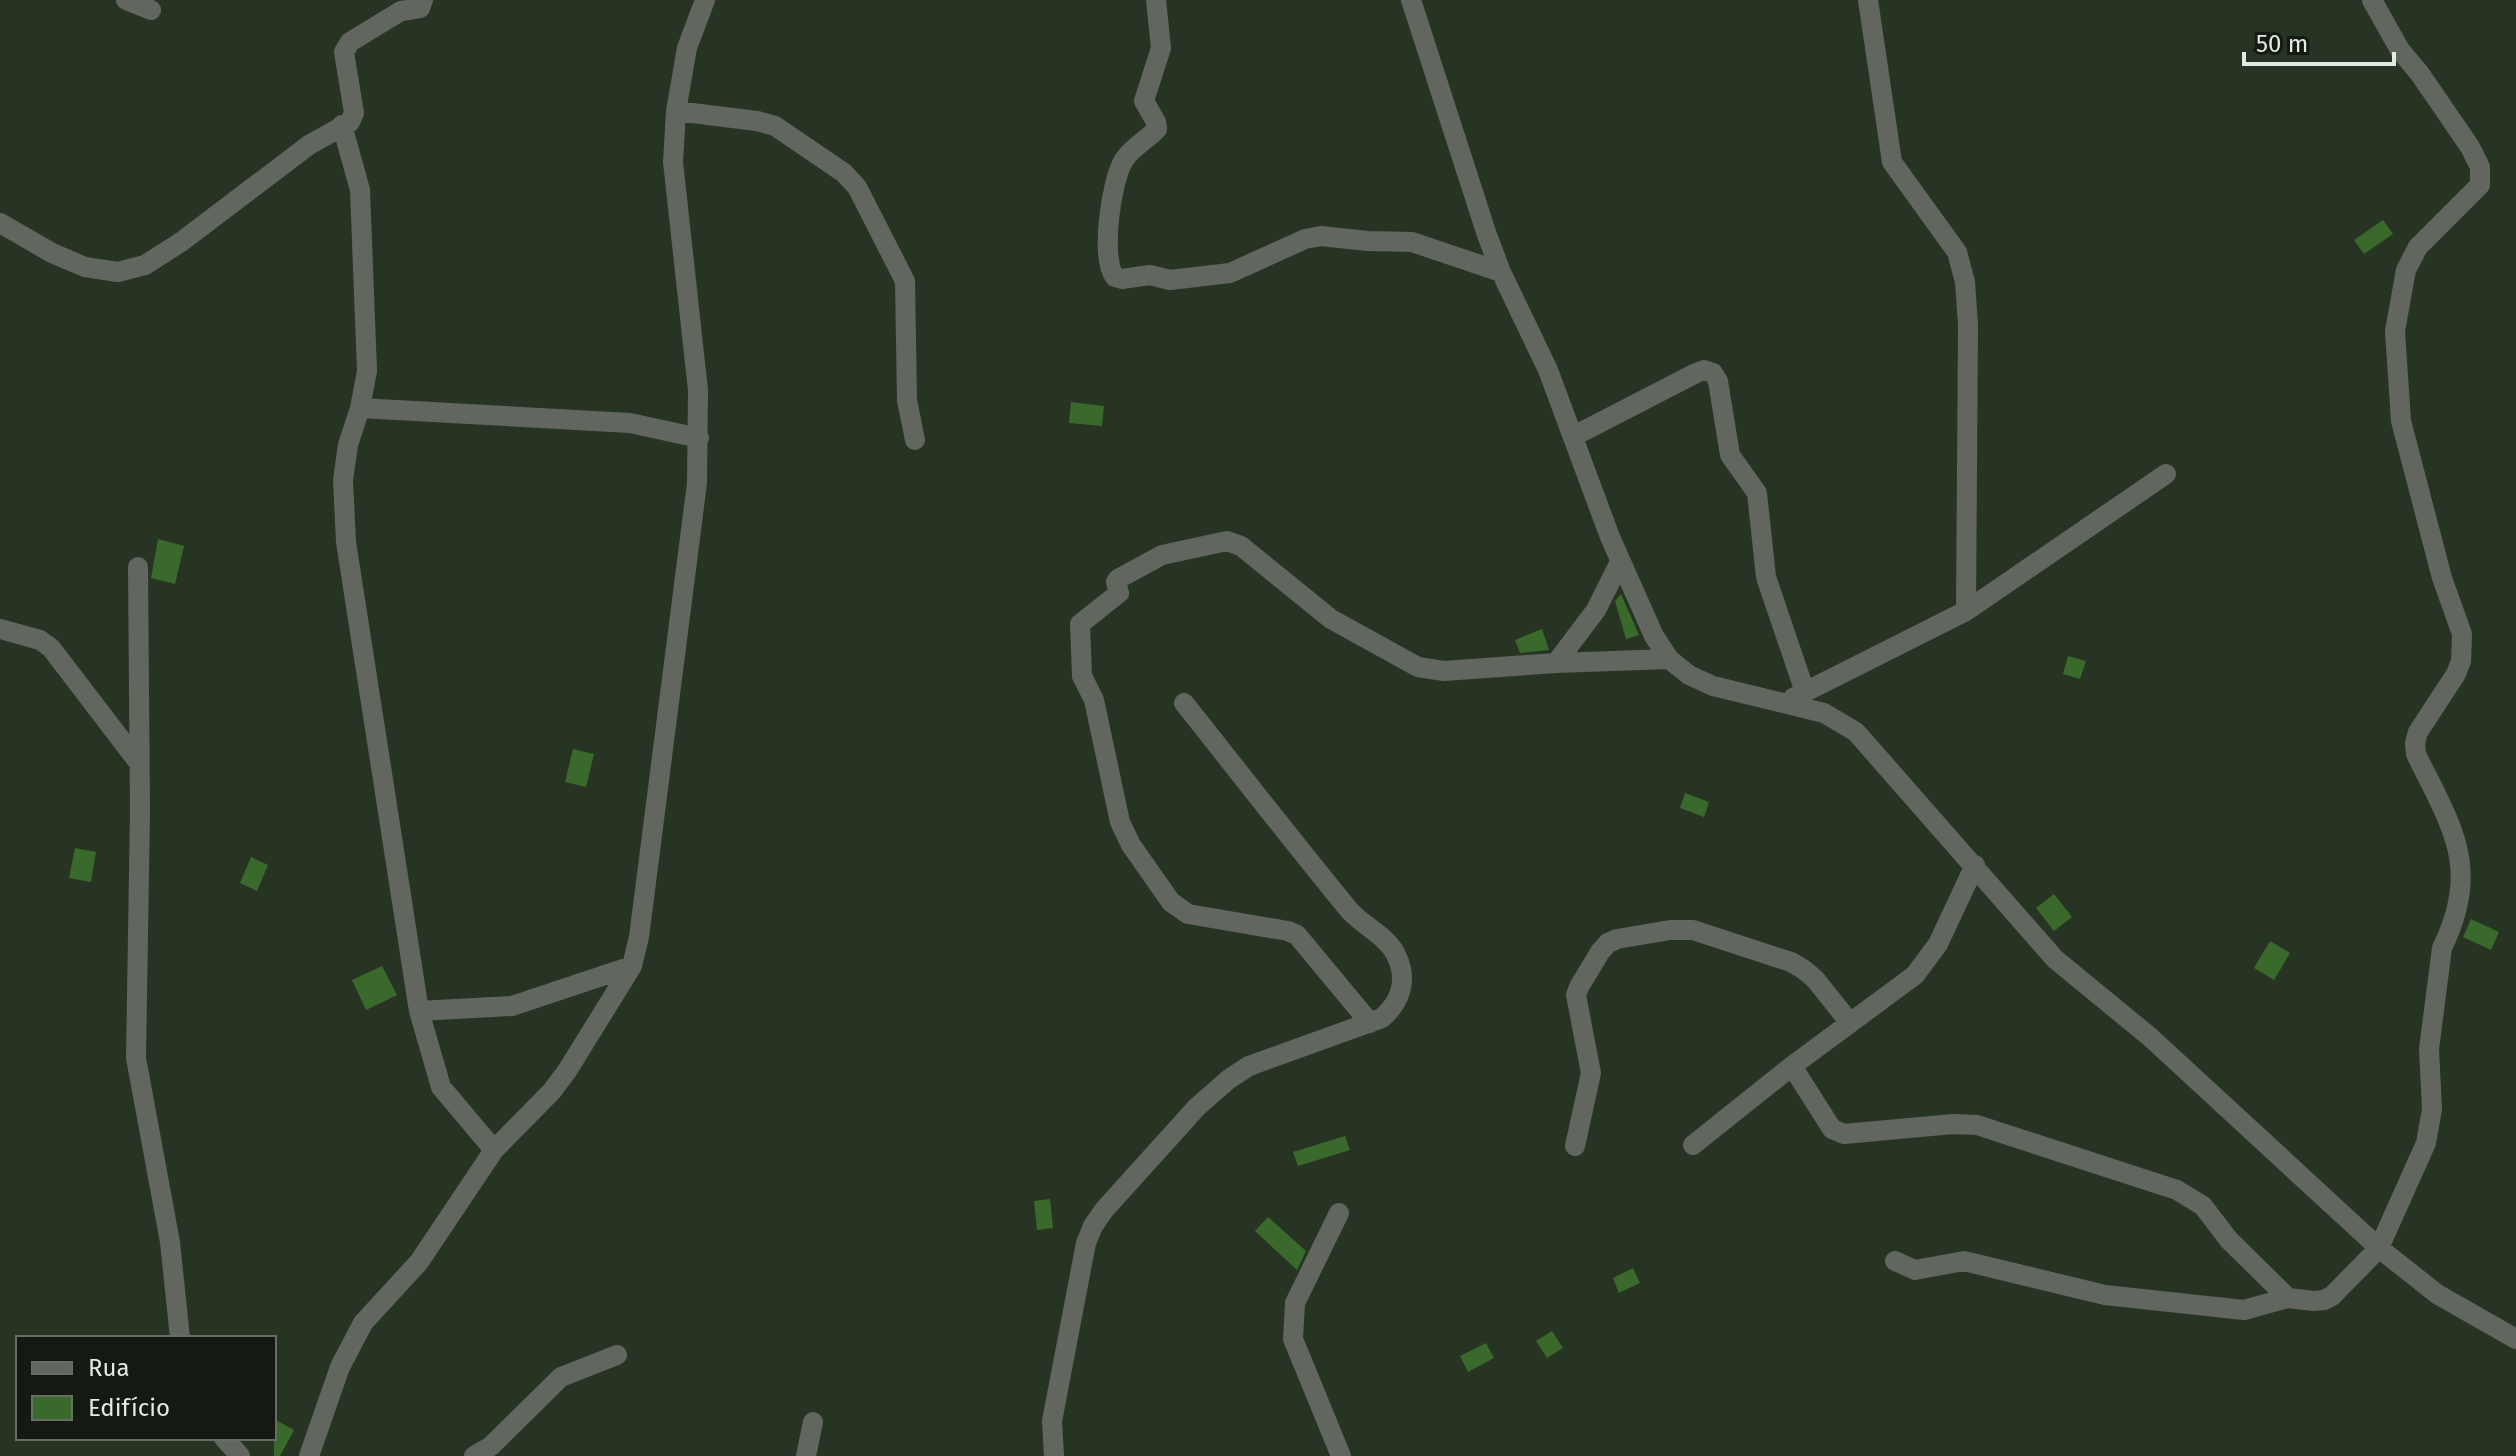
<svg xmlns="http://www.w3.org/2000/svg" width="2516" height="1456" font-family="'Fira Sans',sans-serif">
	<rect width="100%" height="100%" fill="#273424"/>
	<path fill="#3a692c" d="M 2383,220 L 2393,234 L 2364,254 L 2354,240 Z
		M 1071,402 L 1104,406 L 1102,426 L 1069,423 Z
		M 158,539 L 184,546 L 175,584 L 151,578 Z
		M 1621,594 L 1639,635 L 1626,639 L 1615,601 Z
		M 1542,629 L 1549,650 L 1520,653 L 1515,640 Z
		M 2068,656 L 2086,661 L 2080,679 L 2063,674 Z
		M 573,749 L 594,754 L 586,787 L 565,782 Z
		M 1685,793 L 1709,802 L 1704,817 L 1680,808 Z
		M 75,848 L 96,852 L 91,882 L 69,878 Z
		M 251,857 L 268,865 L 257,891 L 240,883 Z
		M 2054,894 L 2072,917 L 2054,931 L 2036,908 Z
		M 2471,919 L 2499,932 L 2491,950 L 2463,937 Z
		M 2270,941 L 2290,953 L 2274,980 L 2254,968 Z
		M 382,966 L 397,995 L 366,1010 L 352,980 Z
		M 1345,1136 L 1350,1150 L 1298,1166 L 1293,1152 Z
		M 1050,1199 L 1053,1228 L 1037,1230 L 1034,1201 Z
		M 1268,1217 L 1306,1251 L 1297,1270 L 1255,1231 Z
		M 1633,1268 L 1640,1283 L 1619,1293 L 1613,1278 Z
		M 1552,1331 L 1563,1348 L 1547,1358 L 1536,1341 Z
		M 1486,1343 L 1494,1358 L 1468,1372 L 1460,1356 Z
		M 274,1419 L 294,1430 L 280,1456 L 274,1456 Z"/>
	<g fill="none" stroke-linecap="round" stroke-linejoin="round">
		<path stroke="#61675f" stroke-width="20" d="M 126,0 L 151,10
			M 1156,0 L 1161,48 L 1144,101 L 1156,122 L 1157,129 C 1147,140 1132,147 1124,160 C 1111,180 1100,259 1115,277 L 1122,279 L 1150,275 L 1170,280 L 1230,273 L 1305,239 L 1321,236 L 1368,241 L 1412,242 L 1501,272
			M 1411,0 L 1487,235 L 1501,272 L 1548,370 L 1610,537 L 1654,636 L 1669,659 L 1689,675 L 1713,686 L 1824,713 L 1856,732 L 2055,959 L 2150,1037 L 2379,1248 L 2437,1294 L 2516,1339
			M 1868,0 L 1892,162 L 1957,252 L 1965,282 L 1968,325 L 1966,611
			M 676,111 L 757,121 L 775,126 L 844,173 L 857,187 L 905,281 L 907,400 L 915,440
			M 342,125 L 360,190 L 367,371 L 360,408 L 348,445 L 343,480 L 346,542 L 419,1011 L 441,1087 L 494,1150
			M 0,223 L 52,253 L 85,267 L 118,272 L 145,265 L 181,242 L 309,145 L 350,122 L 354,113 L 344,52 L 350,42 L 401,11 L 420,8 L 423,0
			M 360,408 L 630,423 L 699,438
			M 1574,436 L 1696,373 L 1704,370 L 1713,373 L 1718,381 L 1730,455 L 1757,493 L 1766,577 L 1805,692
			M 138,567 L 140,811 L 136,1058 L 170,1242 L 180,1338
			M 0,629 L 40,640 L 51,648 L 139,763
			M 1556,663 L 1596,610 L 1620,562
			M 1793,698 L 1966,611 L 2166,474
			M 419,1011 L 512,1006 L 632,966
			M 1370,1023 L 1297,935 L 1288,931 L 1188,914 L 1171,902 L 1131,845 L 1120,822 L 1094,700 L 1082,676 L 1080,624 L 1119,593 L 1116,582 L 1118,579 L 1162,555 L 1227,541 L 1241,546 L 1331,619 L 1418,667 L 1444,671 L 1556,663 L 1669,659
			M 1792,1066 L 1832,1129 L 1844,1134 L 1953,1124 L 1977,1125 L 2177,1190 L 2203,1206 L 2229,1240 L 2288,1298
			M 1693,1145 L 1792,1066 L 1915,975 L 1938,944 L 1975,865
			M 1575,1146 L 1591,1073 L 1576,995 L 1579,987 L 1600,952 L 1608,943 L 1617,939 L 1670,930 L 1693,930 L 1791,962 L 1803,969 L 1815,979 L 1850,1023
			M 1339,1213 L 1295,1303 L 1293,1339 L 1341,1456
			M 1895,1261 L 1915,1270 L 1964,1261 L 2105,1295 L 2244,1310 L 2288,1298 L 2314,1301 L 2324,1300 L 2332,1296 L 2379,1248 L 2426,1143 L 2432,1109 L 2429,1049 L 2442,948 C 2482,867 2451,826 2416,754 L 2415,743 L 2418,732 L 2456,674 L 2461,661 L 2462,634 L 2442,578 L 2401,421 L 2395,331 L 2406,270 L 2418,247 L 2480,185 L 2480,167 L 2470,147 L 2420,74 L 2400,50 L 2372,0
			M 224,1438 L 240,1456
			M 309,1456 L 340,1367 L 363,1323 L 419,1262 L 494,1150 L 552,1091 L 567,1071 L 632,966 L 639,937 L 697,483 L 698,390 L 673,162 L 676,111 L 687,48 L 705,0
			M 474,1456 L 491,1446 L 561,1377 L 617,1355
			M 806,1456 L 813,1422
			M 1054,1456 L 1052,1421 L 1086,1243 L 1093,1226 L 1104,1210 L 1197,1107 L 1229,1079 L 1249,1066 L 1382,1018 C 1400,1002 1408,981 1397,957 C 1388,936 1364,927 1349,910 C 1293,842 1239,772 1184,703"/>
	</g>
	<rect x="16" y="1336" width="260" height="104" fill="#141912" stroke="#676d65" stroke-width="2"/>
	<rect x="32" y="1362" width="40" height="12" fill="#61675f" stroke="#676d65" stroke-width="2"/>
	<text x="88" y="1376" font-size="24" fill="#e3ebe1">Rua</text>
	<rect x="32" y="1396" width="40" height="24" fill="#3a692c" stroke="#676d65" stroke-width="2"/>
	<text x="88" y="1416" font-size="24" fill="#e3ebe1">Edifício</text>
	<path d="M2244 52v12h150v-12" fill="none" stroke="#e3ebe1" stroke-width="4"/>
	<text x="2256" y="52" font-size="24" fill="#e3ebe1" stroke="#141912" stroke-width="6" paint-order="stroke">50 m</text>
</svg>
